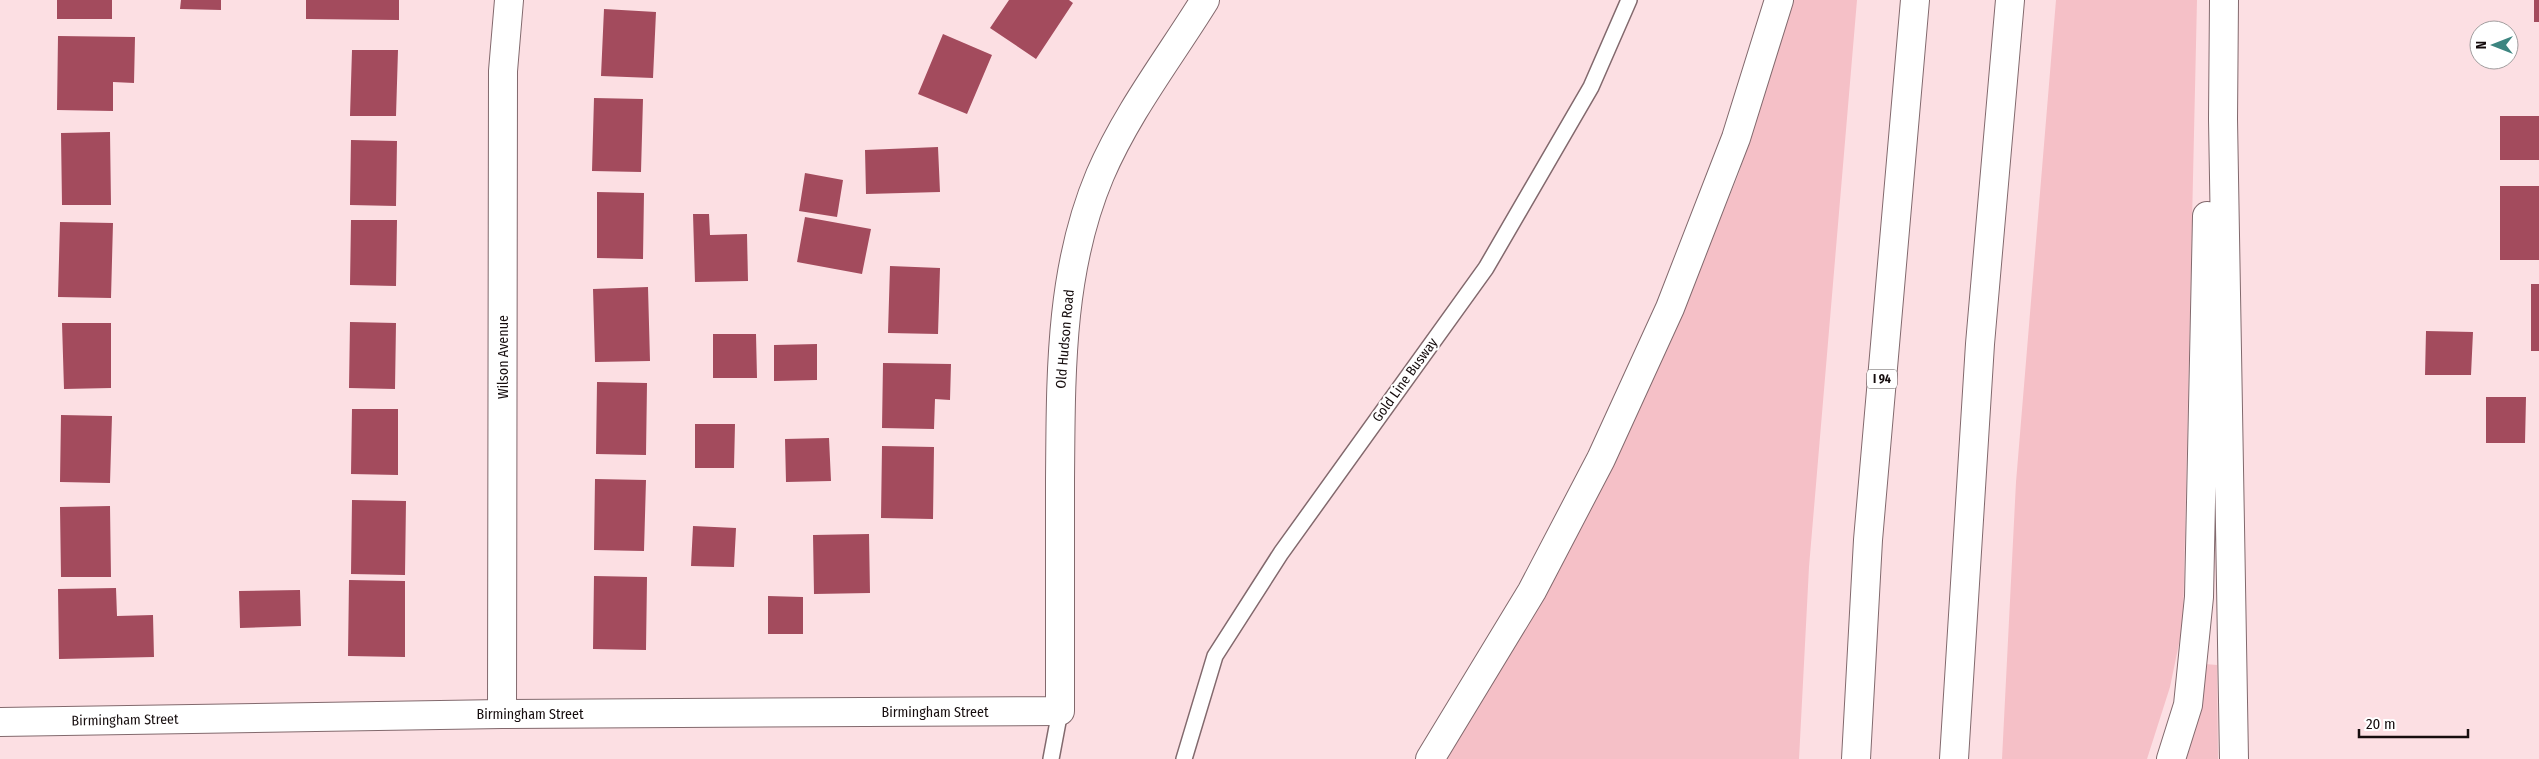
<svg xmlns="http://www.w3.org/2000/svg" width="2539" height="759" font-family="'Fira Sans Condensed',sans-serif">
	<rect width="100%" height="100%" fill="#fcdfe3"/>
	<path fill="#f5c0c7" d="M 1792,0 L 1857,0 L 1809,567 L 1799,759 L 1446,759 L 1539,606 L 1690,292 L 1739,173 Z
		M 2056,0 L 2197,0 L 2183,624 L 2170,687 L 2147,759 L 2002,759 L 2016,482 Z
		M 2205,664 L 2217,665 L 2218,759 L 2181,759 Z"/>
	<path fill="#a34b5d" d="M 57,0 L 112,0 L 112,19 L 57,19 Z
		M 181,0 L 221,0 L 221,10 L 180,9 Z
		M 306,0 L 399,0 L 399,20 L 306,19 Z
		M 1009,0 L 1069,0 L 1073,3 L 1036,59 L 990,28 Z
		M 2534,0 L 2539,0 L 2539,22 L 2534,22 Z
		M 604,9 L 656,12 L 653,78 L 601,76 Z
		M 943,34 L 992,55 L 967,114 L 918,94 Z
		M 58,36 L 135,37 L 134,83 L 113,82 L 113,111 L 57,110 Z
		M 352,50 L 398,50 L 396,116 L 350,116 Z
		M 594,98 L 643,99 L 641,172 L 592,171 Z
		M 2500,116 L 2539,116 L 2539,160 L 2500,160 Z
		M 110,132 L 111,205 L 62,205 L 61,133 Z
		M 351,140 L 397,141 L 396,206 L 350,205 Z
		M 938,147 L 940,192 L 866,194 L 865,150 Z
		M 805,173 L 843,180 L 837,217 L 799,211 Z
		M 2500,186 L 2539,186 L 2539,260 L 2500,260 Z
		M 597,192 L 644,193 L 643,259 L 597,258 Z
		M 693,214 L 709,214 L 710,235 L 747,234 L 748,281 L 695,282 Z
		M 805,217 L 871,229 L 862,274 L 797,262 Z
		M 351,220 L 397,220 L 396,286 L 350,285 Z
		M 60,222 L 113,223 L 111,298 L 58,297 Z
		M 890,266 L 940,268 L 938,334 L 888,333 Z
		M 2531,284 L 2539,284 L 2539,351 L 2531,351 Z
		M 648,287 L 650,361 L 595,362 L 593,289 Z
		M 350,322 L 396,323 L 395,389 L 349,388 Z
		M 62,323 L 111,323 L 111,388 L 64,389 Z
		M 2426,331 L 2473,332 L 2471,375 L 2425,375 Z
		M 713,334 L 756,334 L 757,378 L 713,378 Z
		M 817,344 L 817,380 L 774,381 L 774,345 Z
		M 883,363 L 951,364 L 950,400 L 935,399 L 934,429 L 882,428 Z
		M 597,382 L 647,383 L 646,455 L 596,454 Z
		M 2486,397 L 2526,397 L 2525,443 L 2486,443 Z
		M 352,409 L 398,409 L 398,475 L 351,474 Z
		M 61,415 L 112,416 L 110,483 L 60,482 Z
		M 695,424 L 735,424 L 734,468 L 695,468 Z
		M 829,438 L 831,481 L 786,482 L 785,439 Z
		M 882,446 L 934,447 L 933,519 L 881,518 Z
		M 595,479 L 646,480 L 644,551 L 594,550 Z
		M 352,500 L 406,501 L 405,575 L 351,574 Z
		M 110,506 L 111,577 L 61,577 L 60,507 Z
		M 693,526 L 736,528 L 734,567 L 691,566 Z
		M 869,534 L 870,593 L 814,594 L 813,535 Z
		M 594,576 L 647,577 L 646,650 L 593,649 Z
		M 349,580 L 405,581 L 405,657 L 348,656 Z
		M 116,588 L 117,616 L 153,615 L 154,657 L 59,659 L 58,589 Z
		M 300,590 L 301,626 L 240,628 L 239,591 Z
		M 768,596 L 803,597 L 803,634 L 768,634 Z"/>
	<g fill="none" stroke-linecap="round" stroke-linejoin="round">
		<defs>
			<path id="lane" d="M 1051,759 L 1060,711
				M 1184,759 L 1215,656 L 1281,553 L 1486,268 L 1591,87 L 1629,0"/>
			<path id="street" d="M 502,714 L 503,71 L 509,0
				M 0,722 L 502,714 L 1060,711 C 1060,634 1060,557 1060,480 C 1061,377 1059,272 1100,175 C 1127,112 1169,58 1205,0"/>
			<path id="highway" d="M 2224,0 L 2223,119 L 2234,759
				M 1430,759 L 1532,591 L 1601,459 L 1670,308 L 1736,138 L 1779,0
				M 1856,759 L 1868,540 L 1915,0
				M 1954,759 L 1980,344 L 2010,0
				M 2171,759 L 2188,705 L 2199,597 L 2207,216"/>
		</defs>
		<use href="#lane" stroke="#82696d" stroke-width="18"/>
		<use href="#street" stroke="#82696d" stroke-width="30"/>
		<use href="#highway" stroke="#82696d" stroke-width="30"/>
		<use href="#lane" stroke="#fff" stroke-width="15"/>
		<use href="#street" stroke="#fff" stroke-width="28"/>
		<use href="#highway" stroke="#fff" stroke-width="28"/>
	</g>
	<g text-anchor="middle" dominant-baseline="central" stroke-width="4" stroke-linejoin="round" paint-order="stroke">
		<rect fill="#fff" stroke="#5c5656" stroke-width="1" x="1867" y="369.5" width="30" height="19" rx="4"/>
		<g font-size="12" font-weight="bold" fill="#160d0e">
			<text x="1882" y="379">I 94</text>
		</g>
		<g font-size="14" fill="#160d0e" stroke="#fff">
			<text transform="translate(1065 339) rotate(-85)">Old Hudson Road</text>
			<text transform="translate(503 357) rotate(-90)">Wilson Avenue</text>
			<text transform="translate(1405 380) rotate(-54)">Gold Line Busway</text>
			<text x="935" y="712">Birmingham Street</text>
			<text x="530" y="714">Birmingham Street</text>
			<text transform="translate(125 720) rotate(-1)">Birmingham Street</text>
		</g>
	</g>
	<g transform="translate(2494 45) rotate(270)"><circle r="24" fill="#ffffff" stroke="#a29e9f"/>
	<path d="M0-4L9 19L0 12L-9 19Z" fill="#3d8580"/>
	<text y="-8" font-size="14" font-weight="bold" text-anchor="middle" fill="#160d0e">N</text>
	</g>
	<path d="M2359 729v8h109v-8" fill="none" stroke="#160d0e" stroke-width="2.5"/>
	<text x="2366" y="729" font-size="15" fill="#160d0e" stroke="#ffffff" stroke-width="4" paint-order="stroke">20 m</text>
</svg>
